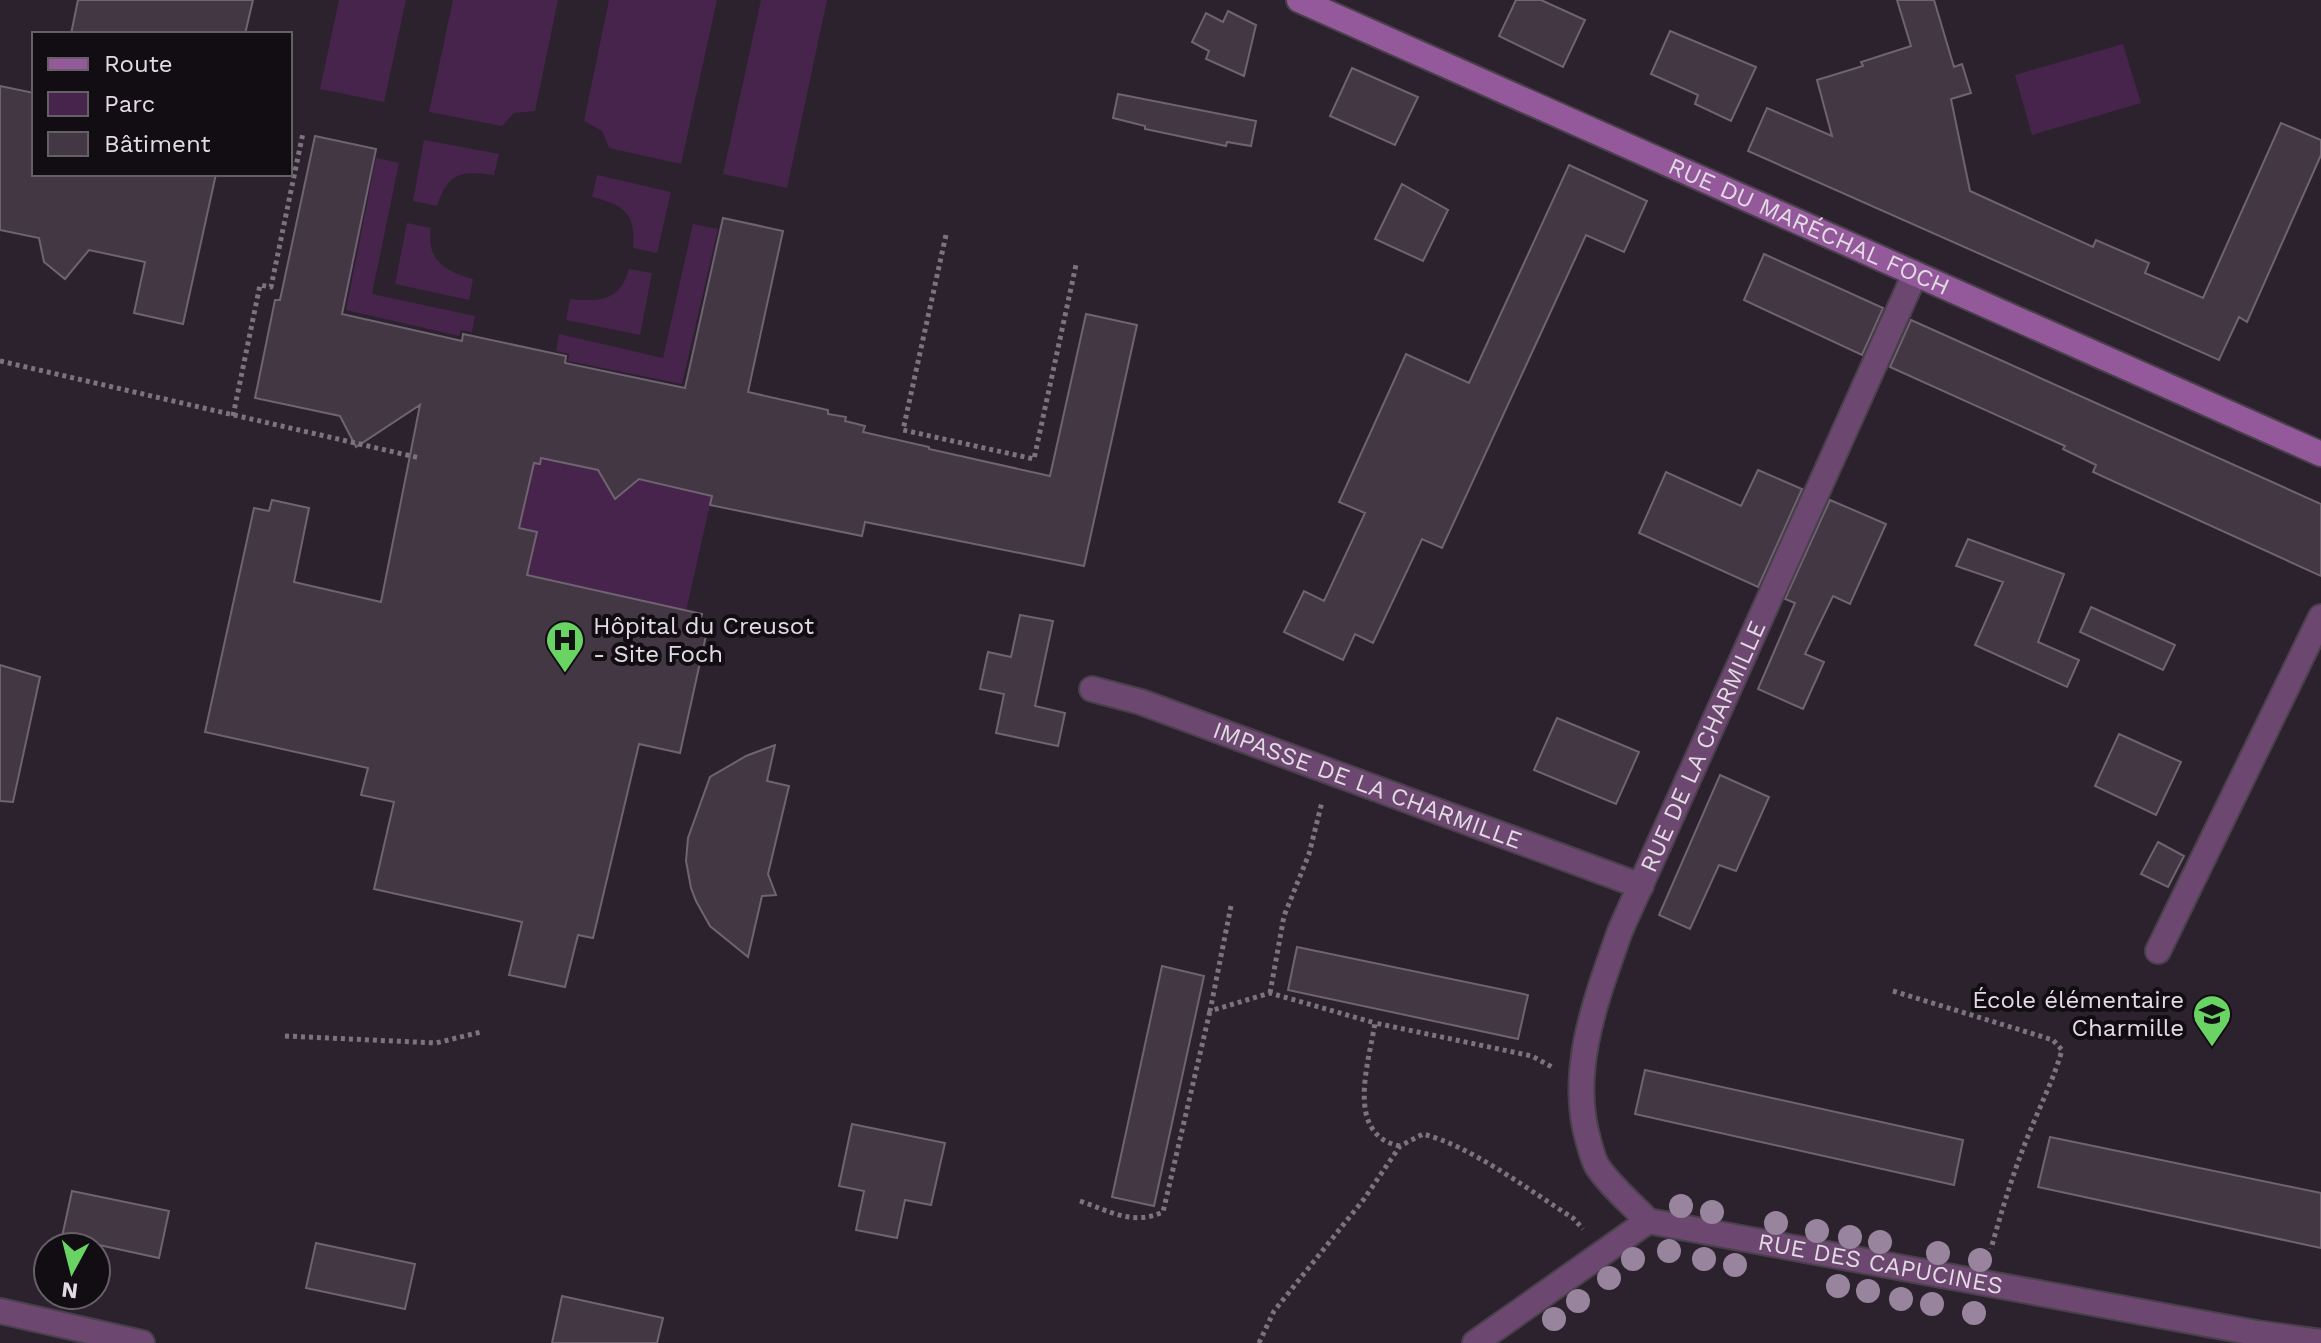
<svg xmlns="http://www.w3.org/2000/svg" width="2321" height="1343" font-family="'Work Sans',sans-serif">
	<rect width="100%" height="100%" fill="#2c222e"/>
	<path fill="#46244b" d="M 339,0 L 406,0 L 384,102 L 320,89 Z
		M 453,0 L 558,0 L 535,111 L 514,113 L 502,126 L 429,112 Z
		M 609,0 L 717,0 L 681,164 L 609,148 L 602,131 L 584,121 Z
		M 761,0 L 827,0 L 787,188 L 723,174 Z
		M 2123,44 L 2141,103 L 2032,135 L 2015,75 Z
		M 424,140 L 499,154 L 494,175 C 460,171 449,172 437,206 L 413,201 Z
		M 376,158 L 399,163 L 372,294 L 475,316 L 472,332 L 461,330 L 459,336 L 346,310 Z
		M 597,175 L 671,192 L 657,253 L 633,248 C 636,213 624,205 592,197 Z
		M 407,223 L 431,228 C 426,261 445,271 473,279 L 469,300 L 395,284 Z
		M 693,224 L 718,229 L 682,384 L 568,361 L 569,354 L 556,351 L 559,334 L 663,358 Z
		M 629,269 L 652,273 L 640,335 L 566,320 L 570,299 C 600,302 620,301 629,269 Z
		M 541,458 L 606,472 L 612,493 L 621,495 L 630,486 L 633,477 L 712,496 L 686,611 L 509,571 L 534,463 Z"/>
	<path fill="#433744" stroke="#706371" stroke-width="2" d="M 78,0 L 253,0 L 245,34 L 71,34 Z
		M 1516,0 L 1541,0 L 1585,20 L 1563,67 L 1499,36 Z
		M 1897,0 L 1934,0 L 1954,67 L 1962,64 L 1971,93 L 1951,99 L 1970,191 L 2093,247 L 2096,240 L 2149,263 L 2145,273 L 2203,298 L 2281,123 L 2321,140 L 2321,155 L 2247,322 L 2239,317 L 2219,360 L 1748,151 L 1767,108 L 1832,136 L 1817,80 L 1863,66 L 1861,62 L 1911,46 Z
		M 1228,11 L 1256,25 L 1244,76 L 1206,59 L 1209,51 L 1192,42 L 1206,13 L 1223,22 Z
		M 1670,31 L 1756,67 L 1731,121 L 1695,104 L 1698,95 L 1651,74 Z
		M 1352,68 L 1418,97 L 1395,145 L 1330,116 Z
		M 0,86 L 34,93 L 34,174 L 216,174 L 183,324 L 134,313 L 145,262 L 89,250 L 65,279 L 44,262 L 39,238 L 0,230 Z
		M 1118,94 L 1256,121 L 1251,146 L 1227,142 L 1226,146 L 1145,129 L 1145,126 L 1113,118 Z
		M 315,136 L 376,149 L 342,314 L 462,341 L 463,334 L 566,356 L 565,363 L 685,388 L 723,218 L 783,231 L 748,392 L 828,410 L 828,414 L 846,417 L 845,421 L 865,426 L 863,432 L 929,447 L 929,449 L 1050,476 L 1086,314 L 1137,325 L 1084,566 L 865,522 L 862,536 L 710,505 L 712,496 L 639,479 L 615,499 L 598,470 L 541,458 L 540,464 L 534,463 L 519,528 L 537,532 L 527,575 L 702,614 L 698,629 L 707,631 L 680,753 L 639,744 L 593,938 L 578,935 L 565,987 L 509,975 L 522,922 L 374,889 L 394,802 L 361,795 L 368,768 L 205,732 L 254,508 L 269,511 L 272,500 L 309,508 L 294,582 L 381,602 L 420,405 L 356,447 L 340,416 L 255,398 L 275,300 L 280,300 Z
		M 1569,165 L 1647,201 L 1624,252 L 1586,235 L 1442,548 L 1422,539 L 1373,643 L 1355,634 L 1343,660 L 1284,632 L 1304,591 L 1324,601 L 1365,513 L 1339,502 L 1406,354 L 1469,383 Z
		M 1402,184 L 1448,210 L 1423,261 L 1375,239 Z
		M 1764,254 L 1883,308 L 1862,355 L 1744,300 Z
		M 1911,320 L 2321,504 L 2321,576 L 2093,472 L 2096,465 L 2063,449 L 2065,446 L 1890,367 Z
		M 1758,470 L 1802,489 L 1758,587 L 1639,533 L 1666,472 L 1741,506 Z
		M 1830,500 L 1886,524 L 1850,604 L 1833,596 L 1805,654 L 1824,662 L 1803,709 L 1758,689 L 1795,603 L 1785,599 Z
		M 1968,539 L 2064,574 L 2038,642 L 2079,660 L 2067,687 L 1975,645 L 2003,582 L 1956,566 Z
		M 2091,607 L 2175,645 L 2163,670 L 2080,632 Z
		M 1020,615 L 1053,621 L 1035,706 L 1065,713 L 1058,746 L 996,733 L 1004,694 L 980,689 L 988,652 L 1011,657 Z
		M 0,665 L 40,677 L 13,802 L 0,801 Z
		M 1557,718 L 1639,752 L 1616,804 L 1534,770 Z
		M 2119,734 L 2181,762 L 2156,815 L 2095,786 Z
		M 775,745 L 767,781 L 789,786 L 768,874 L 776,895 L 762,896 L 748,957 L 710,926 L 696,901 L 691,888 L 686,861 L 688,838 L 710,777 L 746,756 Z
		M 1720,775 L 1769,797 L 1736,871 L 1719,865 L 1690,929 L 1659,915 Z
		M 2158,842 L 2184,856 L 2168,887 L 2141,874 Z
		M 1297,947 L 1528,995 L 1518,1039 L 1288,990 Z
		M 1162,966 L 1204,976 L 1154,1206 L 1112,1197 Z
		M 1645,1070 L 1963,1140 L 1954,1185 L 1635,1114 Z
		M 852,1124 L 945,1143 L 931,1205 L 905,1200 L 897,1238 L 856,1230 L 864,1191 L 839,1186 Z
		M 2050,1137 L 2321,1193 L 2321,1248 L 2038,1187 Z
		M 72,1191 L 169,1211 L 159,1258 L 62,1237 Z
		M 316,1243 L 415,1264 L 405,1309 L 306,1288 Z
		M 562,1296 L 663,1318 L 657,1343 L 552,1343 Z"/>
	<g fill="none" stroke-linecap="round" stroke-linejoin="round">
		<defs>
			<g id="minor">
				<path id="s1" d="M 1092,689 L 1141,702 L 1641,886"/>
				<path d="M 2158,951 L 2321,617"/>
				<path id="s2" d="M 1648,1221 C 1631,1203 1610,1186 1597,1166 C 1593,1159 1591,1150 1589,1143 C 1567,1072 1597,997 1620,931 L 1915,274"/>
				<path id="s3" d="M 1475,1343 L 1648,1221 L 2256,1333 L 2321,1342"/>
			</g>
			<path id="tertiary" d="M 0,1311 L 142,1343"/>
			<g id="secondary">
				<path id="s4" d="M 1299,0 L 2321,454"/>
			</g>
		</defs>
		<use href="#minor" stroke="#49404b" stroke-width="28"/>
		<use href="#tertiary" stroke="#49404b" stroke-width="28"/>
		<use href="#secondary" stroke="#49404b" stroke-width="28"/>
		<path stroke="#7b737d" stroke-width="5" stroke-dasharray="4 4" stroke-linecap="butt" d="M 946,235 L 903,430 L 1034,459 L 1076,265
			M 0,361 L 420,458
			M 233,416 L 260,285 L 271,287 L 303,133
			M 1231,906 L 1210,1011 L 1270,993 L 1375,1023
			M 1893,991 L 2053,1040 L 2062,1050 C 2054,1078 2041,1104 2030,1131 C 2014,1170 2002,1209 1991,1249
			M 1270,993 L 1284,916 L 1309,854 L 1322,802
			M 285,1036 L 436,1043 L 481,1032
			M 1400,1146 C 1344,1135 1369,1062 1375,1023 L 1532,1056 L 1552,1067
			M 1080,1201 C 1110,1211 1132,1226 1163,1212 L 1210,1011
			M 1259,1343 L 1274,1311 L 1364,1199 L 1400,1146 L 1423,1134 C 1471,1146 1530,1191 1573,1218 L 1583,1229"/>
		<use href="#minor" stroke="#6c4870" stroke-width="24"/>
		<use href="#tertiary" stroke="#6c4870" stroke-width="24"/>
		<use href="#secondary" stroke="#93599a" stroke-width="24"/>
	</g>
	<g fill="#99849d">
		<circle cx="1681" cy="1206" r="12"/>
		<circle cx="1712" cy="1212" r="12"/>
		<circle cx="1776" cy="1223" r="12"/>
		<circle cx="1817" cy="1231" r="12"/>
		<circle cx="1850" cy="1237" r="12"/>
		<circle cx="1880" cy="1242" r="12"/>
		<circle cx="1669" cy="1251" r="12"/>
		<circle cx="1938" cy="1253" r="12"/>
		<circle cx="1633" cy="1259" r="12"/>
		<circle cx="1704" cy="1259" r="12"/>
		<circle cx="1980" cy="1260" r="12"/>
		<circle cx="1735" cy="1265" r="12"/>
		<circle cx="1609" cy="1278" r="12"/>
		<circle cx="1838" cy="1286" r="12"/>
		<circle cx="1868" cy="1291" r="12"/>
		<circle cx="1901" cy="1299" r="12"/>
		<circle cx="1578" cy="1301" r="12"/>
		<circle cx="1932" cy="1304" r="12"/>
		<circle cx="1974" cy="1313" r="12"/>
		<circle cx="1554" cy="1319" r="12"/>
	</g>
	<defs>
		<symbol id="hospital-pin" viewBox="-11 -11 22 30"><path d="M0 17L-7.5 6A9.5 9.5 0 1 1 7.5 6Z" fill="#69d464" stroke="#120d13"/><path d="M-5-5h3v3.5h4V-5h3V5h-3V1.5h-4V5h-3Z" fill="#111"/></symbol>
		<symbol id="school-pin" viewBox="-11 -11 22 30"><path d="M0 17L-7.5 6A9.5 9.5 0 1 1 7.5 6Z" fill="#69d464" stroke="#120d13"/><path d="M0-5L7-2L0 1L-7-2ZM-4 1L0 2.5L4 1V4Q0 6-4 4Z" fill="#111"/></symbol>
	</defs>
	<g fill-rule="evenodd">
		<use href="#hospital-pin" x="543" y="618" width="44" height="60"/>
		<use href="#school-pin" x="2190" y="992" width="44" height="60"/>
	</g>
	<g text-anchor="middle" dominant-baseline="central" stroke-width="8" stroke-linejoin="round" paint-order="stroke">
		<g font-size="24" fill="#e2dbe3" stroke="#120d13">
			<text stroke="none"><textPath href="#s4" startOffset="558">RUE DU MARÉCHAL FOCH</textPath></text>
			<text stroke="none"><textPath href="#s2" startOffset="520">RUE DE LA CHARMILLE</textPath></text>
			<text stroke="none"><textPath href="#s1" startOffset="292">IMPASSE DE LA CHARMILLE</textPath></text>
			<text stroke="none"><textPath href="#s3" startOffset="448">RUE DES CAPUCINES</textPath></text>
		</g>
		<g font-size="24" fill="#e2dbe3" stroke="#120d13" text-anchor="start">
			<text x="593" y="626">Hôpital du Creusot<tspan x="593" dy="28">- Site Foch</tspan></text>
			<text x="2184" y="1000" text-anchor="end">École élémentaire<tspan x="2184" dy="28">Charmille</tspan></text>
		</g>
	</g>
	<rect x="32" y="32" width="260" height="144" fill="#120d13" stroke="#655f66" stroke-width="2"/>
	<rect x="48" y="58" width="40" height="12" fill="#93599a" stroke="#655f66" stroke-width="2"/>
	<text x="104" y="72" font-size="24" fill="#e2dbe3">Route</text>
	<rect x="48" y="92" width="40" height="24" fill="#46244b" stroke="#655f66" stroke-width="2"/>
	<text x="104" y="112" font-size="24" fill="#e2dbe3">Parc</text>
	<rect x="48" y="132" width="40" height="24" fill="#433744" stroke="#655f66" stroke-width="2"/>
	<text x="104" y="152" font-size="24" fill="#e2dbe3">Bâtiment</text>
	<g transform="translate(72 1271) rotate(187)"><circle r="38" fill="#120d13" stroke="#655f66" stroke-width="2"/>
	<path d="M0-6L14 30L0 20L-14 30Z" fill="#69d464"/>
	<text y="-12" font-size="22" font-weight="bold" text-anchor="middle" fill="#e2dbe3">N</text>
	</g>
</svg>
